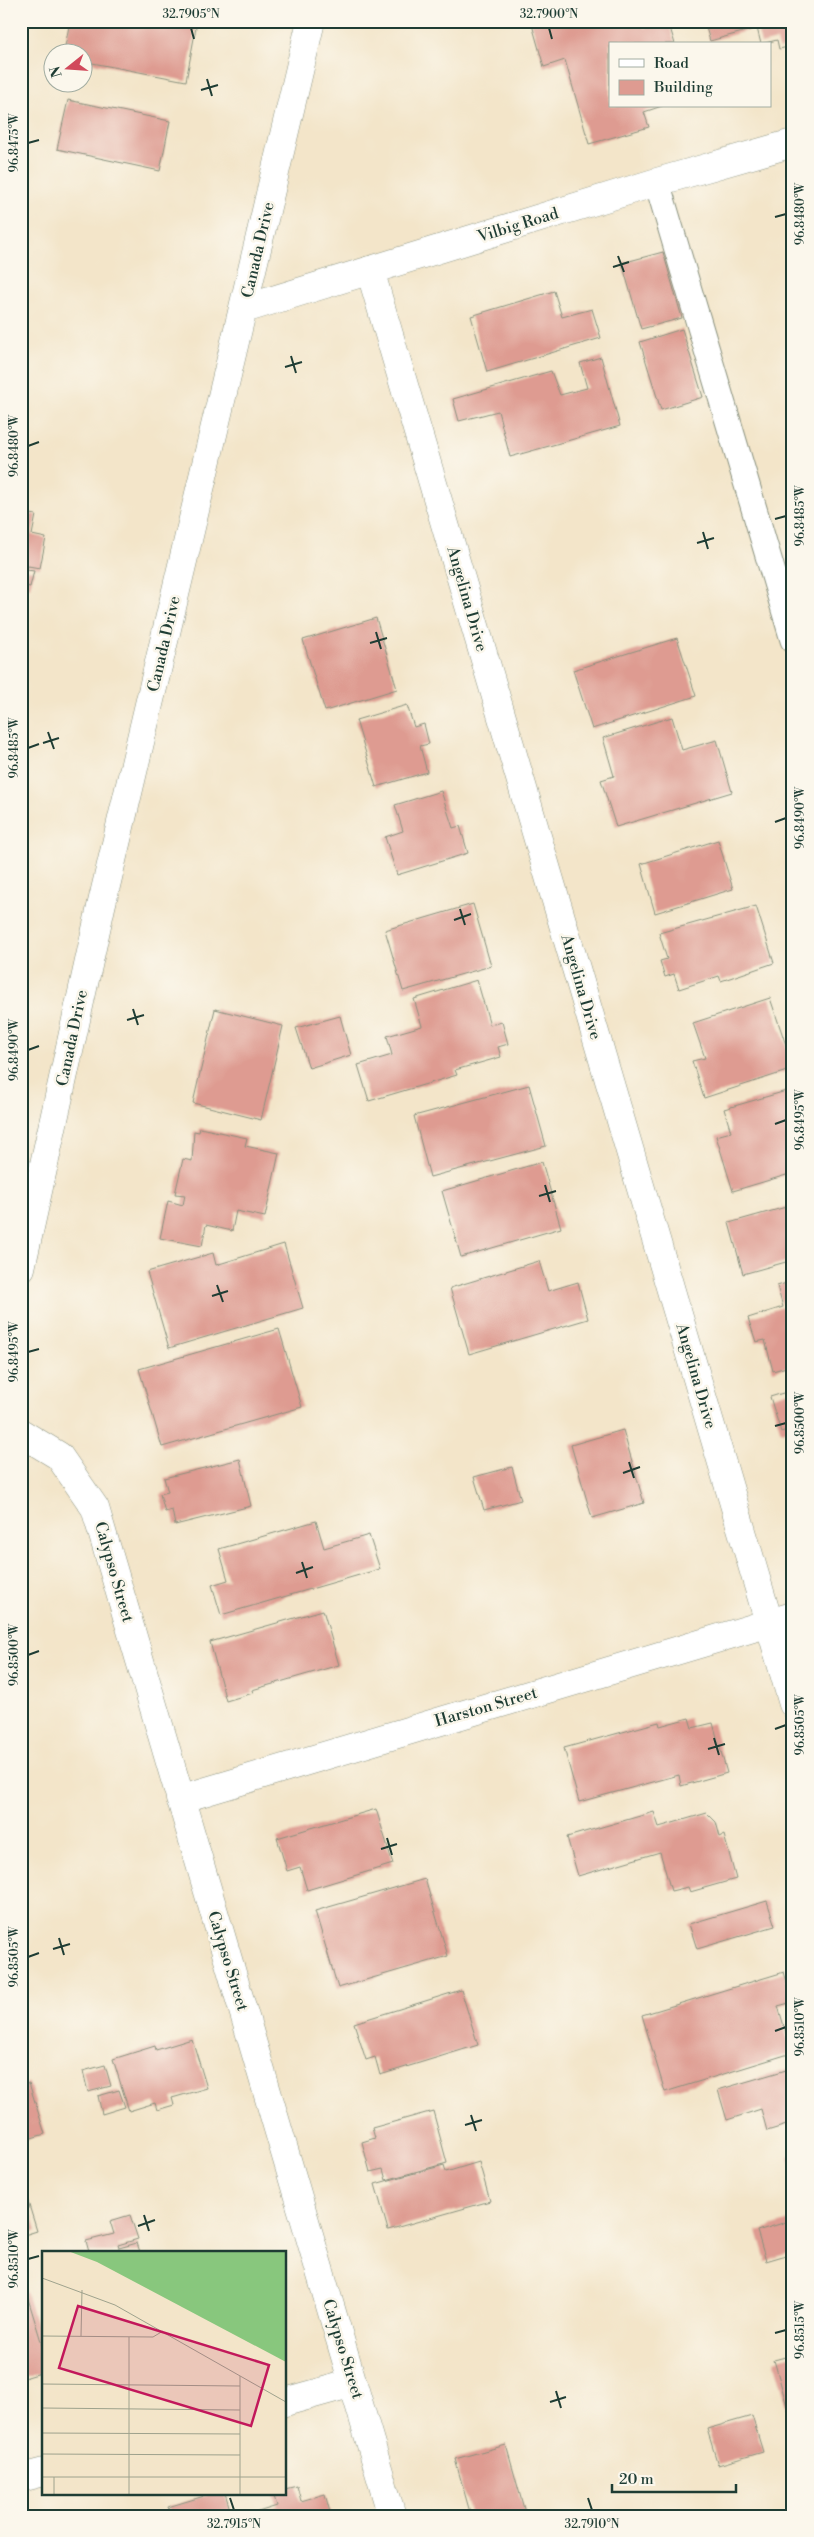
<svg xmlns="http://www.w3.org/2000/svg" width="814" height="2537" font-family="'Libre Bodoni',serif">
	<rect width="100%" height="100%" fill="#fbf7ec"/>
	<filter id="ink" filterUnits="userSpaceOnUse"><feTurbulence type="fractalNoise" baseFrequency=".02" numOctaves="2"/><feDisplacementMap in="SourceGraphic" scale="10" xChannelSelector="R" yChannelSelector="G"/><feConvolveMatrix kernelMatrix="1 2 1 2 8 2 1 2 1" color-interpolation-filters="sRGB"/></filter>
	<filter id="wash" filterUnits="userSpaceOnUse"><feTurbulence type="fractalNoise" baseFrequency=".0096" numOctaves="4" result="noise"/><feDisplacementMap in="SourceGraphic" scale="20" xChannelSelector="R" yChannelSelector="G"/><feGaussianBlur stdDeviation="1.12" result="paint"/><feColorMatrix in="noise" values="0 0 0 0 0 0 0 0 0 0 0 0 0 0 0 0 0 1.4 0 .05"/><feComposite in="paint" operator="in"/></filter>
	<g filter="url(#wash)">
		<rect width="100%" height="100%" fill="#f3e5c9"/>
		<g id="blocks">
			<path fill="#de9b91" d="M 70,21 L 197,22 L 186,81 L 82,61 L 82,52 L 64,52 Z
				M 531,21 L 642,21 L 644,28 L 668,21 L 675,44 L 610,44 L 610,106 L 662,106 L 644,112 L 649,127 L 589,144 L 565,60 L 544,67 Z
				M 704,21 L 793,21 L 793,46 L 779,49 L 777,40 L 761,44 L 757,28 L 710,41 Z
				M 68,100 L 170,121 L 160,171 L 57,149 Z
				M 663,252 L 682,318 L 641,329 L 622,263 Z
				M 554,291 L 562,317 L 592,309 L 601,338 L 487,372 L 471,316 Z
				M 682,329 L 703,397 L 661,410 L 640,342 Z
				M 601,357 L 620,426 L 510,457 L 498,411 L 459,421 L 453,399 L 551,371 L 560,395 L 587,388 L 580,363 Z
				M 21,512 L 36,515 L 32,535 L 46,538 L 40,568 L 28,566 L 27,570 L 34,571 L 30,587 L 21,585 Z
				M 376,618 L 397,689 L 325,711 L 303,640 Z
				M 677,638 L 696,696 L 592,729 L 573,670 Z
				M 407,705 L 414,727 L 424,724 L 429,744 L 420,746 L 427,772 L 376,787 L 356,720 Z
				M 672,717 L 682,750 L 717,740 L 732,792 L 616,827 L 601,780 L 614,776 L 603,738 Z
				M 441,791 L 453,828 L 460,826 L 468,853 L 397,875 L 385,837 L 403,831 L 395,805 Z
				M 718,840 L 733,889 L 655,913 L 641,864 Z
				M 473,904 L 491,966 L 403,991 L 385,930 Z
				M 756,906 L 774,963 L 721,981 L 719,976 L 679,989 L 674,974 L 665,977 L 660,961 L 667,959 L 659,933 Z
				M 477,980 L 490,1025 L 502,1022 L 508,1044 L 498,1047 L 501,1057 L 455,1070 L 457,1075 L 369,1101 L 358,1065 L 392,1055 L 387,1036 L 422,1026 L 414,999 Z
				M 770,998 L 788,1051 L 793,1050 L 793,1069 L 704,1098 L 692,1061 L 705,1058 L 693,1023 Z
				M 215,1009 L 283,1026 L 261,1120 L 193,1103 Z
				M 340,1016 L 351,1055 L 309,1068 L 296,1028 Z
				M 529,1085 L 546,1146 L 430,1177 L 414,1116 Z
				M 793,1089 L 793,1173 L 733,1191 L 716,1136 L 731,1132 L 724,1109 Z
				M 200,1128 L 247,1138 L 245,1146 L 279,1153 L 265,1217 L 236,1211 L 232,1231 L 206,1225 L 202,1246 L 160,1238 L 168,1201 L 183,1205 L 185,1195 L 175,1194 L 183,1159 L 192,1161 L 194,1131 L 199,1132 Z
				M 542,1162 L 561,1228 L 461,1257 L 442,1191 Z
				M 793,1205 L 793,1260 L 743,1274 L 729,1223 Z
				M 284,1244 L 303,1308 L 169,1348 L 147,1272 L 213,1253 L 216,1265 Z
				M 539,1261 L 548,1291 L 578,1282 L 588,1319 L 469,1354 L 450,1288 Z
				M 793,1281 L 793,1365 L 773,1371 L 765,1340 L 756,1342 L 748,1318 L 783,1307 L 777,1286 Z
				M 279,1329 L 302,1407 L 162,1447 L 139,1369 Z
				M 793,1390 L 793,1428 L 781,1432 L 770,1397 Z
				M 623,1430 L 644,1503 L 592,1518 L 571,1445 Z
				M 240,1459 L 251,1506 L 175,1525 L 172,1510 L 165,1512 L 160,1494 L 168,1492 L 164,1478 Z
				M 512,1467 L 521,1500 L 484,1510 L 474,1477 Z
				M 316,1521 L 324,1548 L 369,1535 L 380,1569 L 221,1615 L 212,1585 L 228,1580 L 219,1549 Z
				M 323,1610 L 339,1665 L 252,1690 L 253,1693 L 226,1701 L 210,1642 Z
				M 689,1718 L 692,1728 L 713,1723 L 727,1773 L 681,1786 L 679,1775 L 579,1802 L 564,1748 L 659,1722 L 660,1726 Z
				M 376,1809 L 393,1864 L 307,1890 L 300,1867 L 287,1871 L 277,1838 Z
				M 654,1812 L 659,1827 L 707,1813 L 716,1822 L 720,1837 L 724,1835 L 736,1879 L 690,1892 L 688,1887 L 671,1891 L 660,1852 L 578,1876 L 567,1837 Z
				M 425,1879 L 448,1956 L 338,1988 L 315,1911 Z
				M 767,1901 L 775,1926 L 697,1949 L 689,1924 Z
				M 784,1972 L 793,2002 L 778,2006 L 792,2053 L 665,2092 L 642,2015 Z
				M 461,1990 L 478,2045 L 380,2075 L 375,2057 L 366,2060 L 354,2023 Z
				M 192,2039 L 207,2088 L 172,2098 L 174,2105 L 157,2110 L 155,2103 L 129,2111 L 113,2059 L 155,2046 L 156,2050 Z
				M 105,2065 L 111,2086 L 88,2092 L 83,2071 Z
				M 793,2068 L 793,2123 L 767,2131 L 761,2109 L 727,2120 L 718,2090 Z
				M 29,2083 L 45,2134 L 21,2141 L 21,2086 Z
				M 119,2090 L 125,2107 L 102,2114 L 98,2096 Z
				M 433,2111 L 447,2163 L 386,2180 L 383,2169 L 370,2172 L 362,2142 L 375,2138 L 372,2128 Z
				M 793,2156 L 793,2168 L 792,2168 L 789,2157 Z
				M 479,2162 L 490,2201 L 388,2230 L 375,2184 L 444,2165 L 446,2172 Z
				M 24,2189 L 37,2231 L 21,2236 L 21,2190 Z
				M 130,2215 L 138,2239 L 118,2245 L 119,2248 L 137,2243 L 140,2252 L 89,2252 L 86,2241 L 114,2234 L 110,2221 Z
				M 793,2220 L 793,2253 L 766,2261 L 757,2231 Z
				M 22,2279 L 44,2351 L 44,2372 L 21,2379 Z
				M 793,2355 L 793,2424 L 792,2424 L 774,2360 Z
				M 752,2416 L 763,2452 L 718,2465 L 707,2429 Z
				M 506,2445 L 526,2516 L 471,2516 L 455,2459 Z
				M 297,2486 L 301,2501 L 325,2494 L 331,2516 L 256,2516 L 255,2513 L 277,2506 L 273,2493 L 285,2493 L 285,2489 Z
				M 214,2493 L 225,2493 L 232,2516 L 171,2516 L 168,2507 Z"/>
		</g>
	</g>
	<g filter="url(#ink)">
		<use href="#blocks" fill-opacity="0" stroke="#89917e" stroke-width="1"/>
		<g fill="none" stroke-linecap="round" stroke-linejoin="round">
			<defs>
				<path id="service" d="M 657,182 L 793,640"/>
				<path id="minor" d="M 370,270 L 793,1704
					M 21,1433 L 59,1456 L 95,1508 L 392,2516
					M 180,1799 L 793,1616
					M 285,2402 L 353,2383
					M 21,2478 L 44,2472"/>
				<path id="tertiary" d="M 244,309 L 657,182 L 793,143
					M 21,1268 L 101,907 L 311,21"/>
			</defs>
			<use href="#service" stroke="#89917e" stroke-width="27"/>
			<use href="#minor" stroke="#89917e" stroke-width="29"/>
			<use href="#tertiary" stroke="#89917e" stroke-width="29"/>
			<use href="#service" stroke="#fff" stroke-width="25"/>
			<use href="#minor" stroke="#fff" stroke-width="28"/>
			<use href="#tertiary" stroke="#fff" stroke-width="28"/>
		</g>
	</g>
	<path fill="none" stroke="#1f3d34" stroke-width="2" d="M 191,28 L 194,39M 549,28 L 552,39M 207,79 L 212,96M 201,90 L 218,85M 28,143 L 39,140M 775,217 L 786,214M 618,256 L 624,272M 613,267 L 629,262M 291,356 L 296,373M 285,367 L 302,362M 28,446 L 39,442M 775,519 L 786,516M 703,532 L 708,549M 697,543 L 714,538M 376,632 L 381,649M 370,643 L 387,638M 48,732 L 54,749M 43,743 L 59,738M 28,748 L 39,744M 775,822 L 786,818M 460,909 L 465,925M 454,920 L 471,914M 133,1009 L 138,1025M 127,1020 L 144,1015M 28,1050 L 39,1046M 775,1124 L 786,1120M 545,1185 L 550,1202M 539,1196 L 556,1191M 217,1285 L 223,1302M 212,1296 L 228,1291M 28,1352 L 39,1349M 775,1426 L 786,1423M 629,1462 L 634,1478M 623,1473 L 640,1467M 302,1562 L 307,1578M 296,1573 L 313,1567M 28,1655 L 39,1651M 775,1729 L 786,1725M 714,1738 L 719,1755M 708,1749 L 725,1744M 387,1838 L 392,1855M 381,1849 L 397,1844M 59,1938 L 64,1955M 53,1949 L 70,1944M 28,1957 L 39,1953M 775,2031 L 786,2027M 471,2115 L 476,2131M 465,2125 L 482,2120M 144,2215 L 149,2231M 138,2226 L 155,2220M 28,2259 L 39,2256M 775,2333 L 786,2330M 556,2391 L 561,2408M 550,2402 L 566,2397M 230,2498 L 234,2510M 588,2498 L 592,2510"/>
	<g text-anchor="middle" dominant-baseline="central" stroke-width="5" stroke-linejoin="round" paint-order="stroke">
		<g font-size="16" fill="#1f3d34" stroke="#fbf7ec">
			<text transform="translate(518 225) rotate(-17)">Vilbig Road</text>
			<text transform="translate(258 250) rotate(-77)">Canada Drive</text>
			<text transform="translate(467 599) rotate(74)">Angelina Drive</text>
			<text transform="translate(164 644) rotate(-77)">Canada Drive</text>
			<text transform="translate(581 987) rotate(74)">Angelina Drive</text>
			<text transform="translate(72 1038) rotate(-78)">Canada Drive</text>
			<text transform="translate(696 1376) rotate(74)">Angelina Drive</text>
			<text transform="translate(114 1572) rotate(74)">Calypso Street</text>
			<text transform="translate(486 1707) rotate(-16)">Harston Street</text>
			<text transform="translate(228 1961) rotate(73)">Calypso Street</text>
			<text transform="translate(343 2349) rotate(73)">Calypso Street</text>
		</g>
	</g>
	<g transform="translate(42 2251)">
		<rect width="244" height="244" fill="#f3e5c9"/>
		<path d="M 26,0 L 244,0 L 244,111 L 55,11 Z" fill="#88c77d"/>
		<path fill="none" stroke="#9ea28d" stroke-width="1" d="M 0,27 L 73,54 L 244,151M 0,85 L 111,86 L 121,80M 39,85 L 40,39M 0,133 L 198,135M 0,157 L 198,159M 0,182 L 198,183M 0,203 L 198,204M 0,226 L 244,226M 12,226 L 12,243M 87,243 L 87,86M 198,243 L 198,125"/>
		<path fill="#c2185b" fill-opacity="0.15" stroke="#c2185b" stroke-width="2.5" d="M 36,55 L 227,114 L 209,175 L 17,117 Z"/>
		<rect width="244" height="244" fill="none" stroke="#1f3d34" stroke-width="2.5"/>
	</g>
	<rect width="814" height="2537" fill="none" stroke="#fbf7ec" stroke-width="55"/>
	<rect x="609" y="42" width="162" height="65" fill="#fbf7ec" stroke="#a3ada2"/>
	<rect x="619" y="59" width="25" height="8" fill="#ffffff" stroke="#a3ada2"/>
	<text x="654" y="68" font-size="15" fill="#1f3d34">Road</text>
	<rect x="619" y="80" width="25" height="15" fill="#de9b91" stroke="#a3ada2"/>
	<text x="654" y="92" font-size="15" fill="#1f3d34">Building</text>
	<g transform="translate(68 68) rotate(253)"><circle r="24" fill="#fbf7ec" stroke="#a3ada2"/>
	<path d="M0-4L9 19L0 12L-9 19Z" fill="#d1495b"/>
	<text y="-8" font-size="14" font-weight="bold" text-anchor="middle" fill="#1f3d34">N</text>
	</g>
	<path d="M612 2484v8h124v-8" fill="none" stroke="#1f3d34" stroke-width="2.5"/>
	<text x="619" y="2484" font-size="15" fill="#1f3d34" stroke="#fbf7ec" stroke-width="4" paint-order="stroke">20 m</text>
	<rect x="28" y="28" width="758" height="2482" fill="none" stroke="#1f3d34" stroke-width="2"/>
	<g font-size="12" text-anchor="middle" fill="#1f3d34">
		<text x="191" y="18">32.7905°N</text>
		<text x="549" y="18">32.7900°N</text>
		<text transform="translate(14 143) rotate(-90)" y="4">96.8475°W</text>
		<text transform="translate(800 214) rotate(-90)" y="4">96.8480°W</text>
		<text transform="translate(14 446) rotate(-90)" y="4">96.8480°W</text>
		<text transform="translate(800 516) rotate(-90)" y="4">96.8485°W</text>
		<text transform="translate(14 748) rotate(-90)" y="4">96.8485°W</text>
		<text transform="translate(800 818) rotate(-90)" y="4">96.8490°W</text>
		<text transform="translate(14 1050) rotate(-90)" y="4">96.8490°W</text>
		<text transform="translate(800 1120) rotate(-90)" y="4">96.8495°W</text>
		<text transform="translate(14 1352) rotate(-90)" y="4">96.8495°W</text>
		<text transform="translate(800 1423) rotate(-90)" y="4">96.8500°W</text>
		<text transform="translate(14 1655) rotate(-90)" y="4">96.8500°W</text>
		<text transform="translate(800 1725) rotate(-90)" y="4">96.8505°W</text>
		<text transform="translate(14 1957) rotate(-90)" y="4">96.8505°W</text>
		<text transform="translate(800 2027) rotate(-90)" y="4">96.8510°W</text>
		<text transform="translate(14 2259) rotate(-90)" y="4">96.8510°W</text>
		<text transform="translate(800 2330) rotate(-90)" y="4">96.8515°W</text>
		<text x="234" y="2528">32.7915°N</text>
		<text x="592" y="2528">32.7910°N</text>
	</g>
</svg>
